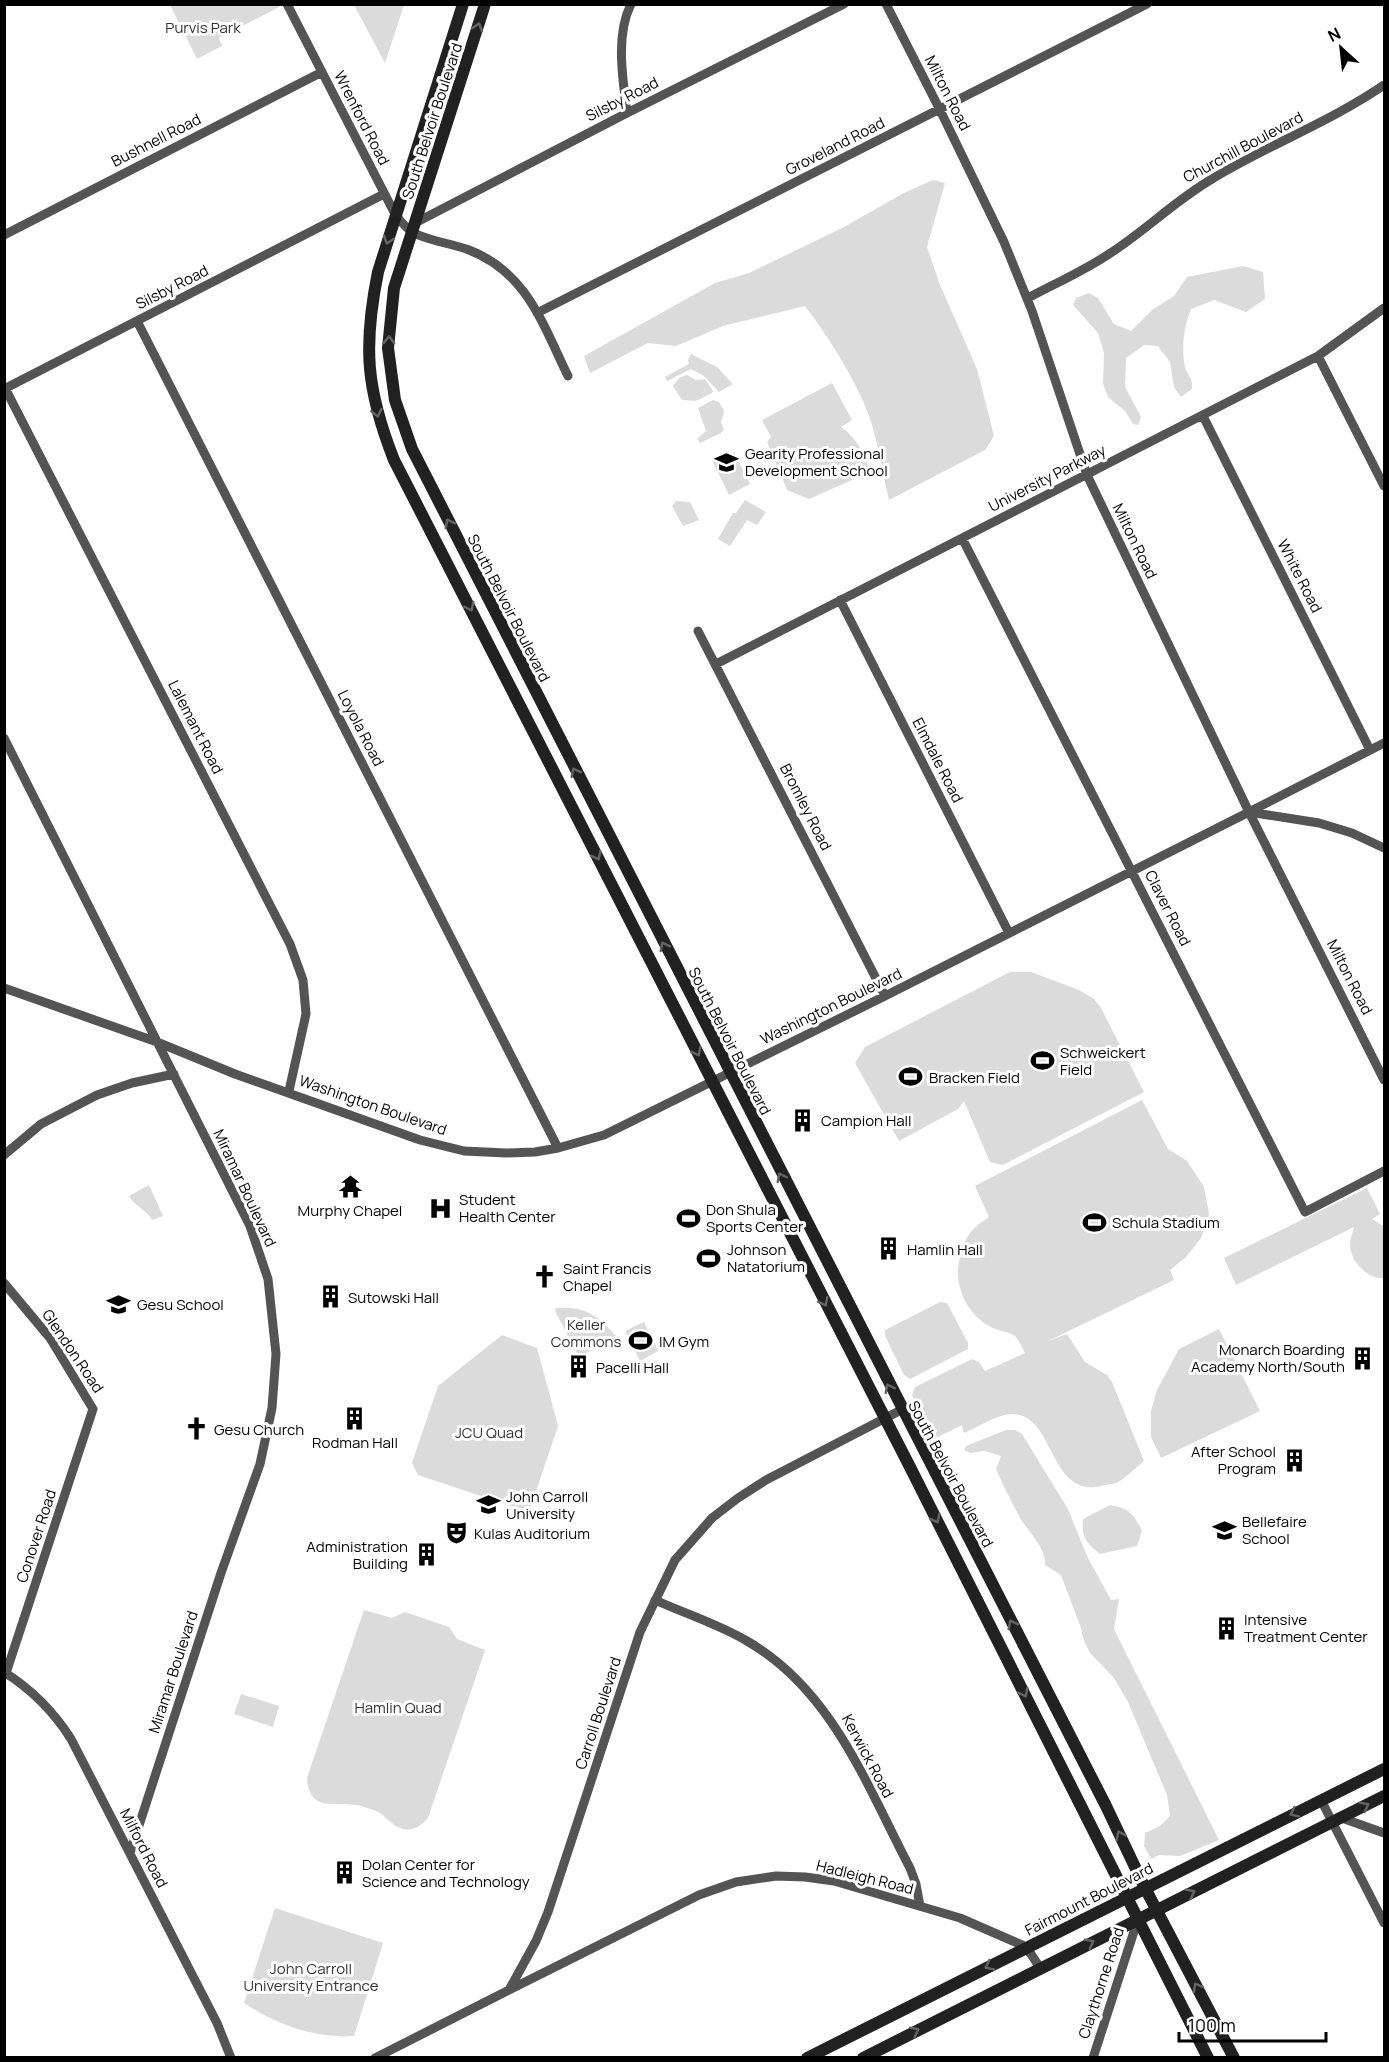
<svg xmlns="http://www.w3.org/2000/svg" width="1389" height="2062" font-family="Manrope,sans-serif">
	<rect width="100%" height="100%" fill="#fff"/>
	<path fill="#dbdbdb" d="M 281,5 L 281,6 L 219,38 L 222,46 L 197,59 L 170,5 Z
		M 354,5 L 404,5 L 385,63 Z
		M 933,180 L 945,183 L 927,247 L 940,285 L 977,369 L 994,436 L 985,450 L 889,500 C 881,467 877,431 863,401 C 848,368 827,335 805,306 L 723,326 L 676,346 L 648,343 L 590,373 L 584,356 L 715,283 L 749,273 L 844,227 L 904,193 Z
		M 1243,266 L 1263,272 L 1265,299 L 1246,312 L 1214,300 L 1191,309 C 1184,325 1181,348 1185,367 C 1188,377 1193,377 1192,389 L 1181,397 L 1174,387 L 1170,362 L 1158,346 L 1144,345 L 1126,358 L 1125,387 L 1141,417 L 1138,425 L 1133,424 L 1125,411 L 1108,397 L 1103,384 L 1104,353 L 1098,333 L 1073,305 L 1076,298 L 1089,293 L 1098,298 L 1114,324 L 1131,331 L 1152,310 L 1174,296 L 1187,277 Z
		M 691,354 L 717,367 L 733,384 L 719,392 L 704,376 L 691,369 L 667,381 L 665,377 L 689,364 L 688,360 Z
		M 687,375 L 696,380 L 705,379 L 713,391 L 712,393 L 696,401 L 682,400 L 673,386 L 679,378 Z
		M 832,383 L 852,420 L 841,427 C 856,437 865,454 870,472 L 809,499 L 787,490 L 767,442 L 771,437 L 762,420 Z
		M 713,400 L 719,402 L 724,411 L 721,422 L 724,429 L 721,433 L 700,443 L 697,439 L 706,431 L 698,408 Z
		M 734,452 L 750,484 L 729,495 L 713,462 Z
		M 745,500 L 766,512 L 757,525 L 747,520 L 730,546 L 718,539 L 733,513 L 736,513 Z
		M 676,501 L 690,502 L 699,520 L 683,526 L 672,506 Z
		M 1010,972 L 1031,972 L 1079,990 L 1094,999 L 1101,1008 L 1144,1092 L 1003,1165 L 990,1162 L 964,1101 L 958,1109 L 899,1141 L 855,1063 L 865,1047 Z
		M 1142,1100 L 1168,1149 L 1187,1161 L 1204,1187 L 1209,1214 L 1201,1238 L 1186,1257 L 1170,1270 L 1174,1280 L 1046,1342 L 1067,1334 L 1085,1362 L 1107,1375 L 1112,1382 L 1144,1461 C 1135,1468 1127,1477 1118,1482 C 1114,1484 1109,1484 1105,1485 C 1047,1502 1057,1413 1011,1414 C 999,1414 976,1428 964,1433 L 962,1425 L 938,1437 L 931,1434 L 912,1395 L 915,1387 L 972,1359 L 979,1362 L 985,1371 L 1025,1353 C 1022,1348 1019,1340 1015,1336 C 1008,1331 996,1331 989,1326 C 967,1314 954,1286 959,1262 C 964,1238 969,1230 989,1217 L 975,1186 Z
		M 149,1185 L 163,1216 L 152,1220 C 147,1210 134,1206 129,1196 Z
		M 1367,1188 L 1380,1214 L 1372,1219 L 1384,1226 L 1384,1278 C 1368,1280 1350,1261 1350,1245 C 1350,1239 1353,1232 1354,1227 L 1236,1285 L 1224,1258 Z
		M 940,1302 L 947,1303 L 968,1343 L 968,1349 L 910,1379 L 904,1375 L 885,1336 L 885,1330 Z
		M 556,1308 C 585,1306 598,1315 617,1337 L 579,1357 L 555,1311 Z
		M 644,1322 L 658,1351 L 640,1361 L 625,1331 Z
		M 1219,1329 L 1260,1411 L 1161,1458 L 1151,1437 L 1151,1411 L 1157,1390 L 1179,1349 Z
		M 502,1335 L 537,1348 L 558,1426 L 531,1506 L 523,1510 L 418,1475 L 412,1463 L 438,1386 Z
		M 1006,1430 L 1015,1430 L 1022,1434 L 1068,1509 L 1087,1556 L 1111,1600 L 1119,1599 L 1114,1629 L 1219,1840 L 1180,1856 L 1159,1855 L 1151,1859 L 1144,1846 L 1145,1833 L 1160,1826 L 1170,1816 L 1167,1795 L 1128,1702 L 1114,1678 L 1090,1653 L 1084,1641 L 1081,1628 L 1061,1575 L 1045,1565 C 1047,1548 1027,1531 1019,1516 C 1011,1501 1003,1485 996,1469 L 1001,1456 L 985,1451 L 970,1453 L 964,1450 L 966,1446 Z
		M 1110,1505 C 1130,1509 1133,1513 1142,1531 L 1137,1546 L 1100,1554 C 1087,1544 1081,1537 1083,1519 Z
		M 364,1610 L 392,1618 L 405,1612 L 449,1627 L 457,1639 L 485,1650 L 428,1818 C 422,1825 414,1831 403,1829 C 393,1827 385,1815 376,1811 C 370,1809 363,1806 357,1805 C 334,1802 309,1812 307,1778 Z
		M 241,1694 L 279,1706 L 273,1727 L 234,1714 Z
		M 275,1908 L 383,1943 L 354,2036 C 315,2039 276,2024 244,2003 Z"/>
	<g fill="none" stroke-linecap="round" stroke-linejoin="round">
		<path stroke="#545454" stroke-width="9" d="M 287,4 L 396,216 C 401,221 406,228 412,232 C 425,240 454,244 469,250 C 527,272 543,325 568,376
			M 886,4 L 940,110 L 1004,242 L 1032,311 L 1087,475 L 1249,812 L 1384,1080
			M 627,113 C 623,80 615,36 631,4
			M 415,223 L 627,113 L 844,4
			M 4,235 L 322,72
			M 1028,298 C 1056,283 1086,270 1112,252 C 1147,229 1176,200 1212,179 C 1268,145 1330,122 1384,85
			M 537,313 L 1147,4
			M 137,321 L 558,1148
			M 1318,356 L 1384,486
			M 5,388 L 290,944 L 303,980 L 306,1014 L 289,1091
			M 4,389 L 384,194
			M 1203,416 L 1370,750
			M 962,538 L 1305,1212 L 1384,1171
			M 840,600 L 1009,933
			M 698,631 L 885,996
			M 716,664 L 1318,356 L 1384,308
			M 4,738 L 250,1226 L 268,1279 L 276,1354 L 272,1408 L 260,1464 L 221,1573 L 130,1853
			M 1249,812 L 1384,743
			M 4,988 L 157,1042 L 235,1074 L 420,1140 L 464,1151 L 506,1153 L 535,1152 L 558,1148 L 604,1135 L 885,996 L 1249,812 L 1319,823 L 1352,833 L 1384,848
			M 4,1155 L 41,1124 L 97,1095 L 132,1083 L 174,1074
			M 4,1283 L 50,1338 L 93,1409 L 6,1673
			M 655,1600 C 686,1614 718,1624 747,1641 C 832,1690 866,1784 910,1868 L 916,1884 L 920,1906
			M 4,1672 C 31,1689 54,1712 71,1739 L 217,2023 L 231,2058
			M 1321,1800 L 1384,1923
			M 1339,1817 L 1384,1833
			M 509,1990 L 699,1895 L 736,1882 L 776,1876 L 805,1877 L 834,1881 L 960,1918 L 1022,1945 L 1031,1954 L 1040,1968
			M 375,2058 L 509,1990 L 536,1941 L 548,1912 L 640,1632 L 675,1560 L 712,1518 L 738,1498 L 766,1480 L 901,1410
			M 1093,2058 L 1138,1919"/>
		<path stroke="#212121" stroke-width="12" d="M 463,4 L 378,272 C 363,346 366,389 394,460 L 910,1467 L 1208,2058
			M 485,4 L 394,288 L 388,348 L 395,400 L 412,449 C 640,903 872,1355 1106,1806 L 1145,1888 L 1234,2058
			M 807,2058 L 1384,1769
			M 863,2058 L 1384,1796"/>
	</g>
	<defs><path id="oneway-chevron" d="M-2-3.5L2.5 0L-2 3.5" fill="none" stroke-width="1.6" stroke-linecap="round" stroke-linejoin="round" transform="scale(1.5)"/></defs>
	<g stroke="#646464">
		<use href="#oneway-chevron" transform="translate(478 27) rotate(-72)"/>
		<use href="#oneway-chevron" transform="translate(388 240) rotate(108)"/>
		<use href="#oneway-chevron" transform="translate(389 340) rotate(-89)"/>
		<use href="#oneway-chevron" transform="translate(377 413) rotate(77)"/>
		<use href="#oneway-chevron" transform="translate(449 523) rotate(-117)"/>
		<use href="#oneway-chevron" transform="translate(470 607) rotate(63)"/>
		<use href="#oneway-chevron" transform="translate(575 772) rotate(-117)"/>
		<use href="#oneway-chevron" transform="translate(597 856) rotate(63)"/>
		<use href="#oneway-chevron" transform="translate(664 946) rotate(-117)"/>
		<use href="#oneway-chevron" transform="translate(697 1052) rotate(63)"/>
		<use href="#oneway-chevron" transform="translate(781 1177) rotate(-117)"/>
		<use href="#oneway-chevron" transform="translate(824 1302) rotate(63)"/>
		<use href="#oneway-chevron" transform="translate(889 1388) rotate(-117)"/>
		<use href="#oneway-chevron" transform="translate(936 1519) rotate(63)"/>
		<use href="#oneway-chevron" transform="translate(1012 1624) rotate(-117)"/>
		<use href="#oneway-chevron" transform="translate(1024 1693) rotate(63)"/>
		<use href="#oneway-chevron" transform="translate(1365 1806) rotate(-27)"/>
		<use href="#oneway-chevron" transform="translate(1294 1813) rotate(154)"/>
		<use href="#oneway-chevron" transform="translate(1120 1835) rotate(-115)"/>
		<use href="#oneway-chevron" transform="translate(1191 1893) rotate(-27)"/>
		<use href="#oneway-chevron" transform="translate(1090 1943) rotate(-27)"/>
		<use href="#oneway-chevron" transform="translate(989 1966) rotate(153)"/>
		<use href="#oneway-chevron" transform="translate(1197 1987) rotate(-118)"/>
		<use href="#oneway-chevron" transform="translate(915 2031) rotate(-27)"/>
	</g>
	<defs>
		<symbol id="school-bare" viewBox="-9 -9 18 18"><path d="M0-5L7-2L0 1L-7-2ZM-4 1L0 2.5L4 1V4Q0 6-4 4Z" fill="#000" stroke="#fff" stroke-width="2.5" paint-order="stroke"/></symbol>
		<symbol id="stadium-bare" viewBox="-9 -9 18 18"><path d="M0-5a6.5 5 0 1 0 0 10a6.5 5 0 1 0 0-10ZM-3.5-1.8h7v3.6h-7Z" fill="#000" stroke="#fff" stroke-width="2.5" paint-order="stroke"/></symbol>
		<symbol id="building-bare" viewBox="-9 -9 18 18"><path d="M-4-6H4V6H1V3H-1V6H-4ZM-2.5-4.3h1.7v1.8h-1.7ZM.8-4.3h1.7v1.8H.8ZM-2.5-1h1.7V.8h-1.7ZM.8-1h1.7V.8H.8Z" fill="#000" stroke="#fff" stroke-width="2.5" paint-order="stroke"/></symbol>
		<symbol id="temple-bare" viewBox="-9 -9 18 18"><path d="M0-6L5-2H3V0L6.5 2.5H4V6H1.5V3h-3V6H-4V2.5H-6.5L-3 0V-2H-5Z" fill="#000" stroke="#fff" stroke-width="2.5" paint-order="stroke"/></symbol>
		<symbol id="hospital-bare" viewBox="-9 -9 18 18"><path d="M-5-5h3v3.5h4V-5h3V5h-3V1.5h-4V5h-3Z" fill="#000" stroke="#fff" stroke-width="2.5" paint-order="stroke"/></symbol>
		<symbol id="church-bare" viewBox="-9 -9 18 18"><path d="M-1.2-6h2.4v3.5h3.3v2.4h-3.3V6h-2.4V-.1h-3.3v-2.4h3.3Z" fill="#000" stroke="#fff" stroke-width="2.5" paint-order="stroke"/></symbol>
		<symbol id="university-bare" viewBox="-9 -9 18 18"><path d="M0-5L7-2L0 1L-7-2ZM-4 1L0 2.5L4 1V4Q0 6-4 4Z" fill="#000" stroke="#fff" stroke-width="2.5" paint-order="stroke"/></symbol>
		<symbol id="theatre-bare" viewBox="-9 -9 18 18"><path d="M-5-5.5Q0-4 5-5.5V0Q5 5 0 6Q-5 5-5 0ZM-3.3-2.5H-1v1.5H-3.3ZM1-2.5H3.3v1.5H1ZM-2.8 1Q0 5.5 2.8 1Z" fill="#000" stroke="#fff" stroke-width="2.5" paint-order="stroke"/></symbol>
	</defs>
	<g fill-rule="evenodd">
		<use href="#school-bare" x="710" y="446" width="33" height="33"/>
		<use href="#stadium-bare" x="1026" y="1044" width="33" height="33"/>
		<use href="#stadium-bare" x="894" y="1060" width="33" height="33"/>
		<use href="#building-bare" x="786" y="1104" width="33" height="33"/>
		<use href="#temple-bare" x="334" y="1170" width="33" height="33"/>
		<use href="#hospital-bare" x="424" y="1192" width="33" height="33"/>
		<use href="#stadium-bare" x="672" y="1202" width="33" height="33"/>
		<use href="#stadium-bare" x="1078" y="1206" width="33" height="33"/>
		<use href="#building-bare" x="872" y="1232" width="33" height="33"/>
		<use href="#stadium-bare" x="692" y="1242" width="33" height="33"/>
		<use href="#church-bare" x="528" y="1260" width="33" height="33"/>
		<use href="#building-bare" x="314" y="1280" width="33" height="33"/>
		<use href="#school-bare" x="102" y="1288" width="33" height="33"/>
		<use href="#stadium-bare" x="624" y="1324" width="33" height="33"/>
		<use href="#building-bare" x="1346" y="1342" width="33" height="33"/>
		<use href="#building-bare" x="562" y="1350" width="33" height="33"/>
		<use href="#building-bare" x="338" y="1402" width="33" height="33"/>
		<use href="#church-bare" x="180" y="1412" width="33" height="33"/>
		<use href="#building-bare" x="1278" y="1444" width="33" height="33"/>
		<use href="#university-bare" x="472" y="1488" width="33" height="33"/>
		<use href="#school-bare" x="1208" y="1514" width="33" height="33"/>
		<use href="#theatre-bare" x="440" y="1516" width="33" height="33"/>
		<use href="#building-bare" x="410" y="1538" width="33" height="33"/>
		<use href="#building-bare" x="1210" y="1612" width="33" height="33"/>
		<use href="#building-bare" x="328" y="1856" width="33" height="33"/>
	</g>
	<g text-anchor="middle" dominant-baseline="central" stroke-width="6" stroke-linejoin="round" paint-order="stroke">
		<g font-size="15" fill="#323232" stroke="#fff">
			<text x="203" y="27">Purvis Park</text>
			<text x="586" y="1324">Keller<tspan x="586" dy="17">Commons</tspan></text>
			<text x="489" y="1432">JCU Quad</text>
			<text x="398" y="1707">Hamlin Quad</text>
			<text x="311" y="1968">John Carroll<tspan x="311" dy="17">University Entrance</tspan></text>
		</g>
		<g font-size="15" fill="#000" stroke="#fff">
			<text transform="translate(948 93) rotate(63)">Milton Road</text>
			<text transform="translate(622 99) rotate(-27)">Silsby Road</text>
			<text transform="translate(362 118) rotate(63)">Wrenford Road</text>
			<text transform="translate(432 121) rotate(-72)">South Belvoir Boulevard</text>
			<text transform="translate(156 140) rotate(-27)">Bushnell Road</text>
			<text transform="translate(835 146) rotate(-27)">Groveland Road</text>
			<text transform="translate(1243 147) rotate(-28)">Churchill Boulevard</text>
			<text transform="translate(172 287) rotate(-27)">Silsby Road</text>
			<text transform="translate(1047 478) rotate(-27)">University Parkway</text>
			<text transform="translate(1135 541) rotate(64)">Milton Road</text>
			<text transform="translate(1300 576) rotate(63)">White Road</text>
			<text transform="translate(509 608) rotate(63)">South Belvoir Boulevard</text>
			<text transform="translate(196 727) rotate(63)">Lalemant Road</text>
			<text transform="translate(361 728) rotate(63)">Loyola Road</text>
			<text transform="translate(938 760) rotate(63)">Elmdale Road</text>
			<text transform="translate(806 807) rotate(63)">Bromley Road</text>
			<text transform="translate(1168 908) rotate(63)">Claver Road</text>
			<text transform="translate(1350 977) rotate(63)">Milton Road</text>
			<text transform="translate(831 1006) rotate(-26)">Washington Boulevard</text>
			<text transform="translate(730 1041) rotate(63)">South Belvoir Boulevard</text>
			<text transform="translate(373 1105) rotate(19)">Washington Boulevard</text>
			<text transform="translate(245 1188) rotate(65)">Miramar Boulevard</text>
			<text transform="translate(73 1351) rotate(56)">Glendon Road</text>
			<text transform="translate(951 1474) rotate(62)">South Belvoir Boulevard</text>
			<text transform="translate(36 1536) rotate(-72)">Conover Road</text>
			<text transform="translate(173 1672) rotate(-72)">Miramar Boulevard</text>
			<text transform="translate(598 1713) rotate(-72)">Carroll Boulevard</text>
			<text transform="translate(868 1756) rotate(62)">Kerwick Road</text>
			<text transform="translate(144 1848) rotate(63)">Milford Road</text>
			<text transform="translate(865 1877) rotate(14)">Hadleigh Road</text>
			<text transform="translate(1089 1899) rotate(-27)">Fairmount Boulevard</text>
			<text transform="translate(1101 1983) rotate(-72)">Claythorne Road</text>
		</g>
		<g font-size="15" fill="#000" stroke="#fff" text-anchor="start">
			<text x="745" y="453">Gearity Professional<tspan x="745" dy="17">Development School</tspan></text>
			<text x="1060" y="1052">Schweickert<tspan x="1060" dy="17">Field</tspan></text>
			<text x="929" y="1077">Bracken Field</text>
			<text x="821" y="1120">Campion Hall</text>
			<text x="459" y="1199">Student<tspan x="459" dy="17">Health Center</tspan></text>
			<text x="706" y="1209">Don Shula<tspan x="706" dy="17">Sports Center</tspan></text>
			<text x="350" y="1210" text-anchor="middle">Murphy Chapel</text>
			<text x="1112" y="1222">Schula Stadium</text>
			<text x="727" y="1249">Johnson<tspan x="727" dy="17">Natatorium</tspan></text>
			<text x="907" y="1249">Hamlin Hall</text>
			<text x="563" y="1268">Saint Francis<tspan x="563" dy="17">Chapel</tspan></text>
			<text x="348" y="1297">Sutowski Hall</text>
			<text x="137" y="1304">Gesu School</text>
			<text x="659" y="1341">IM Gym</text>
			<text x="1345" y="1349" text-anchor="end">Monarch Boarding<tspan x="1345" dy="17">Academy North/South</tspan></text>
			<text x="596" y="1367">Pacelli Hall</text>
			<text x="214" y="1429">Gesu Church</text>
			<text x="355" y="1442" text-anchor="middle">Rodman Hall</text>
			<text x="1276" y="1451" text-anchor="end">After School<tspan x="1276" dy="17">Program</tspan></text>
			<text x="506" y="1496">John Carroll<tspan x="506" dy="17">University</tspan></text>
			<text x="1242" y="1521">Bellefaire<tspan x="1242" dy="17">School</tspan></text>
			<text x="474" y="1533">Kulas Auditorium</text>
			<text x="408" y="1546" text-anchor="end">Administration<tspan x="408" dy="17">Building</tspan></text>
			<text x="1244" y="1619">Intensive<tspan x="1244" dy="17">Treatment Center</tspan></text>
			<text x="362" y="1864">Dolan Center for<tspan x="362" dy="17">Science and Technology</tspan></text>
		</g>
	</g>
	<rect width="1389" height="2062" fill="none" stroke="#000000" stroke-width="12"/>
	<g transform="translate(1341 48) rotate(333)" stroke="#ffffff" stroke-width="4.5" paint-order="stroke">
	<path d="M0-4.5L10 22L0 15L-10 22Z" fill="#000000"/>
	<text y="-9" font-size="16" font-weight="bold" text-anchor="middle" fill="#000000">N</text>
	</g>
	<path d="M1179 2032v9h147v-9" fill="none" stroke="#000000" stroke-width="3"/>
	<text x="1188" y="2032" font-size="18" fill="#000000" stroke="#ffffff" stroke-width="4.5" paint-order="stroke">100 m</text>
</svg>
